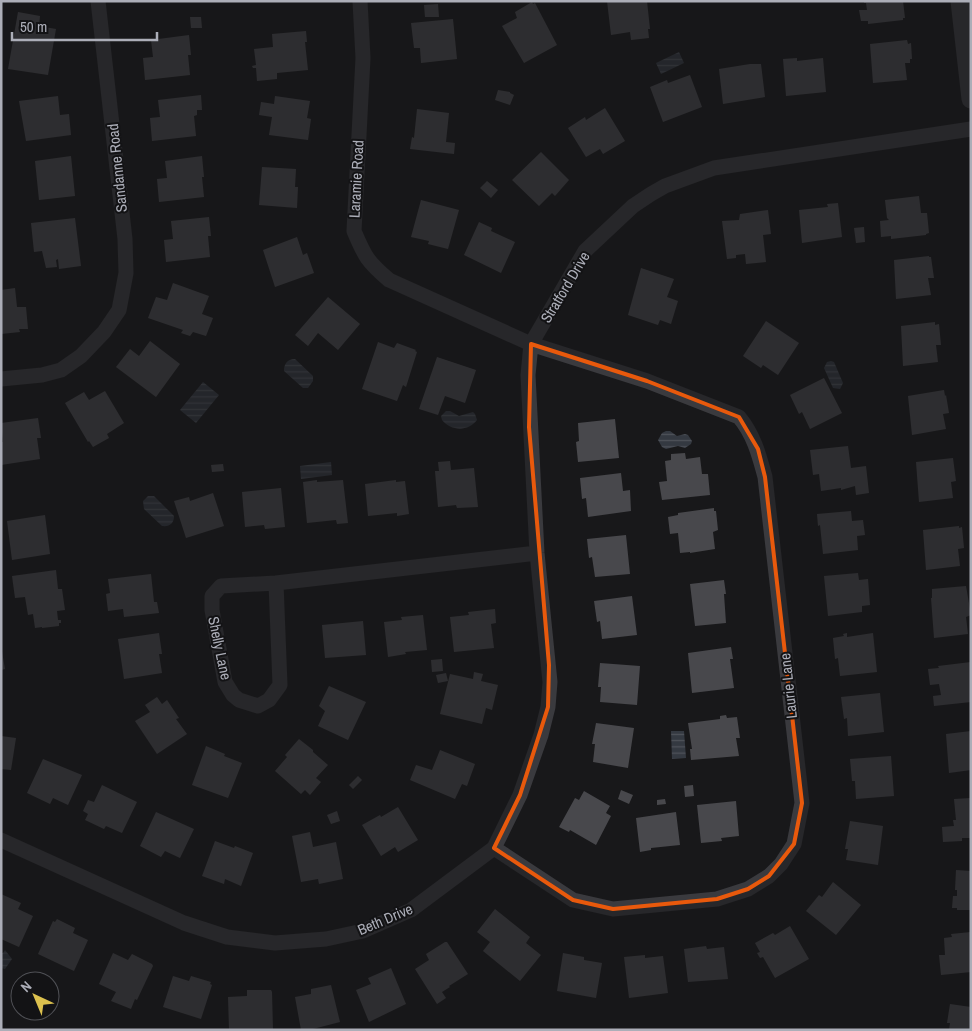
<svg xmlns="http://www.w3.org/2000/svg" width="972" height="1031" font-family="'Archivo Narrow',sans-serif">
	<defs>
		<pattern id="water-rules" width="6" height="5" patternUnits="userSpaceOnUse" patternTransform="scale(1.25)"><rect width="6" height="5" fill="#343941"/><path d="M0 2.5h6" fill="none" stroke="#4f535a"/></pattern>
	</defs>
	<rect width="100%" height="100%" fill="#18181a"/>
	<path fill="url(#water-rules)" d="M 679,52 L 684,63 L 661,74 L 656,63 Z
		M 295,359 L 313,376 L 313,381 L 308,388 L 303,388 L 284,371 C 284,364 287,359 295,359 Z
		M 831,361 L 834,362 L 843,383 L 840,389 L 833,388 L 824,368 L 827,362 Z
		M 203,382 L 219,395 L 196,423 L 180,410 Z
		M 446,411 L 450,411 L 459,416 L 473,412 L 475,414 L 477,420 C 468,432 451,431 442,420 L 441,416 Z
		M 666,431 L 670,431 L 677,436 L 685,434 L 688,435 L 692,441 L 691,444 L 685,448 L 678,446 L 666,449 L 662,447 L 658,440 L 662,433 Z
		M 331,462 L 332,475 L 301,479 L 300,466 Z
		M 148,496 L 154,496 L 174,516 C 174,523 170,527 162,526 L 144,509 L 143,501 Z
		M 671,731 L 684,731 L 686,758 L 672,759 Z
		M 5,950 L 12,959 L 5,969 L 1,968 L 1,953 L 3,953 Z"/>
	<path fill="#48484c" d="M 607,1 L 647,1 L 650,29 L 648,29 L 649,38 L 631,40 L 630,32 L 611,35 Z
		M 864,1 L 903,1 L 905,18 L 903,18 L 903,20 L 868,24 L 868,21 L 861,21 L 859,10 L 867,10 L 866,3 L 864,3 Z
		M 532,2 L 533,4 L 535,3 L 557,45 L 524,63 L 502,26 L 517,18 L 515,12 Z
		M 438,4 L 439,17 L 425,17 L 424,5 Z
		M 18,12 L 40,16 L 39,26 L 56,29 L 48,75 L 8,69 Z
		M 190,17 L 201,17 L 202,28 L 191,28 Z
		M 453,19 L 457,59 L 421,63 L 420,48 L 414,48 L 411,23 Z
		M 306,31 L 307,42 L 305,42 L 308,70 L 277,73 L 277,79 L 257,81 L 256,68 L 253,68 L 252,66 L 256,65 L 254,49 L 273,47 L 272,34 Z
		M 189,35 L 191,55 L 188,55 L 190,75 L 145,80 L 143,58 L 153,57 L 151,40 Z
		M 907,40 L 908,44 L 911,43 L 912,59 L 910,59 L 910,63 L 905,63 L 907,80 L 873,83 L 870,44 Z
		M 797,58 L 797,61 L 823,58 L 826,92 L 786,96 L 783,59 Z
		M 750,64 L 761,64 L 765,97 L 723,104 L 719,69 Z
		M 690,75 L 702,107 L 663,122 L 650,87 L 667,80 L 668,83 Z
		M 498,90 L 510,92 L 510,93 L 514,95 L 510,105 L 495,100 Z
		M 201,95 L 202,110 L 197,110 L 197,115 L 194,116 L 196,136 L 152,141 L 150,118 L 160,117 L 158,100 Z
		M 58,96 L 60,115 L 69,114 L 71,135 L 26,141 L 19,101 Z
		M 275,96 L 310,101 L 307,118 L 311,119 L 308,140 L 269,135 L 272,117 L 259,115 L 261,102 L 274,104 Z
		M 605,108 L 625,141 L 603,154 L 600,149 L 586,157 L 568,128 L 585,117 L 586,120 Z
		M 417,109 L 449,113 L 446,142 L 455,143 L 454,154 L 410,149 L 412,137 L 414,138 Z
		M 541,152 L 569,180 L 555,196 L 552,193 L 539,206 L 512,180 Z
		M 71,156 L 75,196 L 39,200 L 35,161 Z
		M 202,156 L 204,177 L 202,177 L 204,197 L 159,202 L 157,179 L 167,178 L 165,161 Z
		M 262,167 L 296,169 L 295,187 L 298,187 L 297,208 L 259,205 Z
		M 487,181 L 498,190 L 491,198 L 480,188 Z
		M 919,196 L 921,213 L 927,213 L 929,233 L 926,234 L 926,235 L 891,239 L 891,236 L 881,237 L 880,221 L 889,220 L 887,218 L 885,200 Z
		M 421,200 L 459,210 L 448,249 L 428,244 L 429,241 L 411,237 Z
		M 838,203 L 842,237 L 802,243 L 799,210 L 828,207 L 827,204 Z
		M 768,210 L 771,234 L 763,235 L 766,262 L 746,264 L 745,254 L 736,255 L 736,258 L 727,259 L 722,221 L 739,220 L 740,214 Z
		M 209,217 L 211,236 L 208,236 L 210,257 L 166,262 L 164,240 L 173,239 L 171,221 Z
		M 75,218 L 81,266 L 59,269 L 58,259 L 56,260 L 57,267 L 46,268 L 42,251 L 34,252 L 31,223 Z
		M 479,222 L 492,228 L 491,231 L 515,242 L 501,273 L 464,255 Z
		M 864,227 L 865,242 L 856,243 L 854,228 Z
		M 297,237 L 303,255 L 307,253 L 314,273 L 275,287 L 263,250 Z
		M 929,256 L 929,257 L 931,257 L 934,278 L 928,278 L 931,295 L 896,299 L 894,260 Z
		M 641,268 L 674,279 L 667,297 L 678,301 L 671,324 L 660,320 L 658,325 L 628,315 Z
		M 173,283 L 209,296 L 202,314 L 213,318 L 206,336 L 193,332 L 190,336 L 181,333 L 183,330 L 148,318 L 156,297 L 167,300 Z
		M 15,288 L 17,307 L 26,307 L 28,329 L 19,329 L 20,332 L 1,334 L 1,290 Z
		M 328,297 L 360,324 L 338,350 L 318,333 L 308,346 L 295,335 Z
		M 766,321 L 799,343 L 778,375 L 763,365 L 761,368 L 743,356 Z
		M 935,322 L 935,325 L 939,324 L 941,345 L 936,345 L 938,362 L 903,366 L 901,326 Z
		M 150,341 L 180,364 L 156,397 L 116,367 L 130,349 L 139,356 Z
		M 378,342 L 394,348 L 397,343 L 416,350 L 415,351 L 417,352 L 406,387 L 403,385 L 397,401 L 362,389 Z
		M 437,357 L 476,370 L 465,403 L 445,396 L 438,415 L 419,409 Z
		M 824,378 L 842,413 L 810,429 L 802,412 L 799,414 L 790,395 Z
		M 944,390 L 945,396 L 946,395 L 949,413 L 943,414 L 946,429 L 912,435 L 908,396 Z
		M 105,391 L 124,423 L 107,434 L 109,438 L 93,447 L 89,441 L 88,442 L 65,403 L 84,392 L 89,400 Z
		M 38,418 L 41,438 L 37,438 L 40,459 L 1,465 L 1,442 L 3,442 L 1,423 Z
		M 615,419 L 619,458 L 578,462 L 576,442 L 579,441 L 578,423 Z
		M 848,446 L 851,468 L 866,466 L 869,493 L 856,495 L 855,486 L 841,490 L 841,488 L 821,491 L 819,474 L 813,475 L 810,450 Z
		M 685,453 L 686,459 L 700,457 L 702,474 L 708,474 L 710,495 L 662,500 L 659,482 L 667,481 L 665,461 L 671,460 L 671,454 Z
		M 953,458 L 956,481 L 951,482 L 953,498 L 919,502 L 916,462 Z
		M 450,461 L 451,470 L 474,468 L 478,507 L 457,508 L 456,505 L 438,507 L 435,471 L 439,471 L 438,462 Z
		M 223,464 L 224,471 L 212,472 L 211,465 Z
		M 621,473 L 623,491 L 630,490 L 631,511 L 588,517 L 586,498 L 582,499 L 580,478 Z
		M 317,480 L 317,482 L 343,480 L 348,523 L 337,524 L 336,520 L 307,523 L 303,482 Z
		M 396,480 L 396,482 L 405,481 L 409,514 L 397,516 L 397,513 L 368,516 L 365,484 Z
		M 281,488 L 285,527 L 265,529 L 264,525 L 245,527 L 242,492 Z
		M 213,493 L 224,526 L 186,538 L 174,501 L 189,497 L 190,501 Z
		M 714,508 L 714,511 L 716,511 L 718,530 L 713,532 L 715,549 L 690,553 L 690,552 L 680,553 L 678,533 L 670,534 L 668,517 L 678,515 L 678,513 Z
		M 851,511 L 852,521 L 863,520 L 865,535 L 857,536 L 858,550 L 823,554 L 820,525 L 818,526 L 817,514 Z
		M 45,515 L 50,554 L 12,560 L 7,521 Z
		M 959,526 L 959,528 L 962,527 L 964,548 L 958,549 L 960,566 L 926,570 L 923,530 Z
		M 626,535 L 630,574 L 595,577 L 592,557 L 589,558 L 587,539 Z
		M 56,570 L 58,589 L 62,589 L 65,610 L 57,611 L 58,620 L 61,620 L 61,623 L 59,623 L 59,626 L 42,628 L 42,627 L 35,628 L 33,614 L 28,615 L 25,597 L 15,598 L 12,576 Z
		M 858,573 L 859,580 L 868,579 L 870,605 L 862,606 L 862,612 L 828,616 L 824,576 Z
		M 151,574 L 154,602 L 157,602 L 159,613 L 124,617 L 123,609 L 108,611 L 106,594 L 110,593 L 108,579 Z
		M 724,580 L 726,594 L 724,594 L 726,623 L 695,626 L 690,584 Z
		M 966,586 L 971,615 L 966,617 L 968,634 L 934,638 L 931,598 L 932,598 L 932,589 Z
		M 632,596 L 637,635 L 602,639 L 600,621 L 597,622 L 594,601 Z
		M 495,609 L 496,623 L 491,624 L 494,648 L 454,652 L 450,617 L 469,615 L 468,612 Z
		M 423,615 L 427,650 L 405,652 L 406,654 L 388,657 L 384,622 L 402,620 L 401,617 Z
		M 363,621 L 366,655 L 325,658 L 322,625 Z
		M 159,633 L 162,654 L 159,654 L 162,673 L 124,679 L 118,639 Z
		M 847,633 L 847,637 L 873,633 L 877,672 L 840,676 L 838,658 L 835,659 L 833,638 L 844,636 L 843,634 Z
		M 1,646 L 5,669 L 1,670 Z
		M 731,647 L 733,659 L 730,659 L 734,688 L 692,693 L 688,653 Z
		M 442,659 L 443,671 L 432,672 L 431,660 Z
		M 971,662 L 971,702 L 934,706 L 933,696 L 941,695 L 939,684 L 930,685 L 928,669 L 939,668 L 938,666 Z
		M 600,663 L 640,666 L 637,705 L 600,702 L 601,687 L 598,687 Z
		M 474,672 L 483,674 L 481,681 L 498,685 L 492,710 L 486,708 L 482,724 L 440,714 L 450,674 L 473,679 Z
		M 446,673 L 448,681 L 438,683 L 436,675 Z
		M 329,686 L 366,702 L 348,740 L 318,726 L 325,711 L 319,706 Z
		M 880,693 L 884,732 L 848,736 L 847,718 L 844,719 L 841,697 Z
		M 157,697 L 162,704 L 167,700 L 179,718 L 176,719 L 187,734 L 157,754 L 135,721 L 150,712 L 145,705 Z
		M 726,715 L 727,718 L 737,717 L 740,738 L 736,738 L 739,756 L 691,760 L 690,749 L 692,749 L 688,723 L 720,719 L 720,716 Z
		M 596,723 L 634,728 L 628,768 L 593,762 L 595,744 L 592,744 Z
		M 971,731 L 971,770 L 949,773 L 946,734 Z
		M 1,736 L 16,738 L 11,770 L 1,769 Z
		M 299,739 L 313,750 L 313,752 L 328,765 L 316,778 L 321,782 L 310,795 L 305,790 L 301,794 L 275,771 L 287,757 L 285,755 Z
		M 206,746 L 225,754 L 224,756 L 242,763 L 228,798 L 192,785 Z
		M 440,750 L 475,764 L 467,786 L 462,784 L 455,799 L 410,780 L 416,765 L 432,770 Z
		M 891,756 L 894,796 L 856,799 L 855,781 L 852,781 L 850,759 Z
		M 43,759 L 82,775 L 68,805 L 53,798 L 50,804 L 27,793 Z
		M 358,776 L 362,780 L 353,789 L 349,785 Z
		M 102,785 L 137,802 L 122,833 L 106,826 L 104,829 L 85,820 L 88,814 L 83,811 L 88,800 L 94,802 Z
		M 693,785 L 694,796 L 685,797 L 684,786 Z
		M 621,790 L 633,795 L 629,804 L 618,799 Z
		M 584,791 L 610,806 L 606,813 L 611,816 L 596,845 L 570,830 L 569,832 L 559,827 L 575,798 L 579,800 Z
		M 971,798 L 971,838 L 962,838 L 962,841 L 943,842 L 942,827 L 954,826 L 953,820 L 956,820 L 954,799 Z
		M 665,799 L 666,804 L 657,805 L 657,800 Z
		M 736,801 L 739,836 L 721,838 L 722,841 L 701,843 L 697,805 Z
		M 398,807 L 418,840 L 398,852 L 395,847 L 381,856 L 362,825 L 380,815 L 381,817 Z
		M 337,811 L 340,821 L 331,824 L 327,815 Z
		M 156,812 L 194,829 L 180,858 L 165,851 L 161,857 L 140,846 Z
		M 676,812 L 680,845 L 651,848 L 651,850 L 640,852 L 636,818 Z
		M 850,821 L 883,826 L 878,865 L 846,860 L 848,849 L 845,849 Z
		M 310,832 L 313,847 L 336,842 L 343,879 L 319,884 L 318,879 L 301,882 L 292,836 Z
		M 215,841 L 234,848 L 235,846 L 253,853 L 241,886 L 225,879 L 224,884 L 202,876 Z
		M 956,870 L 971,871 L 971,910 L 957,910 L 957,908 L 952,908 L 953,896 L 957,896 L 957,890 L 955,890 Z
		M 833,882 L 861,905 L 836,935 L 806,911 L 819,895 L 822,897 Z
		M 1,894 L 21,903 L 18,909 L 33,916 L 19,947 L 1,939 Z
		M 495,909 L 530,937 L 526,943 L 541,955 L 520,981 L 483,951 L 490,942 L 477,932 Z
		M 57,919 L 75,928 L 73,933 L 88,940 L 74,971 L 38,954 L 53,921 L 55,922 Z
		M 790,926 L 809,959 L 775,978 L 763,957 L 760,958 L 757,953 L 760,952 L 755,943 L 773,933 L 775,935 Z
		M 971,932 L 971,972 L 941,975 L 939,955 L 945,955 L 944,938 L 952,937 L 951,934 Z
		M 445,942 L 447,942 L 468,974 L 449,986 L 450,987 L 442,992 L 446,998 L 437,1004 L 415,969 L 429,960 L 426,954 Z
		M 706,946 L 707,949 L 724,947 L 728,979 L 688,982 L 684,949 Z
		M 113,953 L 128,960 L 132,954 L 152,964 L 153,966 L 137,1000 L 135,999 L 131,1009 L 111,1001 L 116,992 L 99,984 Z
		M 563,953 L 584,957 L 584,960 L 602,963 L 596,998 L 557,991 Z
		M 645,955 L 645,958 L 663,956 L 668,993 L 629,998 L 624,957 Z
		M 391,968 L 406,1004 L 369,1022 L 356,990 L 371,984 L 368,978 Z
		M 173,976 L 189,981 L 191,976 L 211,982 L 210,984 L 212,985 L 201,1019 L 163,1007 Z
		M 331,985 L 340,1022 L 309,1030 L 301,1030 L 295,997 L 311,994 L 311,989 Z
		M 247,990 L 271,990 L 272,992 L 273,1030 L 229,1029 L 228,997 L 247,996 Z
		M 950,1004 L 971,1007 L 971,1030 L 949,1030 L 950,1023 L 947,1023 Z"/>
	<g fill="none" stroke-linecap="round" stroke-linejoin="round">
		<path stroke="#3a3a3e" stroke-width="15" d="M 360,1 L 363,58 L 354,231 C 365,257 367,261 389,280 L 531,344 L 647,381 L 739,417 C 754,435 759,455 765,477 L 802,803 L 794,844 L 781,864 L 769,876 L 748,889 L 717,899 L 613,909 L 573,900 L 494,848
			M 1,379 L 42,375 L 61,370 L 81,356 L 104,332 L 119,310 L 123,289 L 126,273 L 125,239 L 98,1
			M 276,583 L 280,685 L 269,700 L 258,706 L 239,700 L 233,695 L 225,682 L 212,610 L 212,596 L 221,586 Z
			M 276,583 L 537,553
			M 1,840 L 184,923 L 227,937 L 275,943 L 326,939 L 363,931 L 411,910 L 494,848 L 520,795 L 541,735 L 548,707 L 550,682 L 537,553 L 528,375 L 531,344 L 585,251 L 633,206 L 651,194 L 665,186 L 714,168 L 971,129"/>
		<path stroke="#3a3a3e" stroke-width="19" d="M 960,1 L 971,99"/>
	</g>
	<path d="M0 0H972V1031H0ZM 531,344 L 647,381 L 739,417 L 758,449 L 765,477 L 802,803 L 794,844 L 769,876 L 748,889 L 717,899 L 613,909 L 573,900 L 494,848 L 520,795 L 548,707 L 549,665 L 529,427 Z" fill="#18181a" fill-opacity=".55" fill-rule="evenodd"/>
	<path fill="none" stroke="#e8590c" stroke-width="4" stroke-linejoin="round" d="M 531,344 L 647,381 L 739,417 L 758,449 L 765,477 L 802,803 L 794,844 L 769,876 L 748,889 L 717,899 L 613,909 L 573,900 L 494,848 L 520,795 L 548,707 L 549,665 L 529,427 Z"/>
	<g text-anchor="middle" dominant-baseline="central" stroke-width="4" stroke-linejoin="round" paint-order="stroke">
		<g font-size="15" fill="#acaeb8" stroke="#131315">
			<text transform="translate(117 168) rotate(-96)">Sandanne Road</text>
			<text transform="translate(356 179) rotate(-87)">Laramie Road</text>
			<text transform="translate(565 287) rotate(-59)">Stratford Drive</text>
			<text transform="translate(220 648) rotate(78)">Shelly Lane</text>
			<text transform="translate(788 686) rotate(-96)">Laurie Lane</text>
			<text transform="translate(385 919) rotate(-23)">Beth Drive</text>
		</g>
	</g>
	<rect width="972" height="1031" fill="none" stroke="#acaeb8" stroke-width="5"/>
	<g transform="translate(35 996) rotate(316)"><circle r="24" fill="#131315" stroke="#505156"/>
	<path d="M0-4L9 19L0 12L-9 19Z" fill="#dcc14e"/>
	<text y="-8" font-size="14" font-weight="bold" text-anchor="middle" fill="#acaeb8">N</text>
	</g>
	<path d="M12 32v8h145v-8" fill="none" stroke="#acaeb8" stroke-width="2.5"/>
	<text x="20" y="32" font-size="15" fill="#acaeb8" stroke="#131315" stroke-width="4" paint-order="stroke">50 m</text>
</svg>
